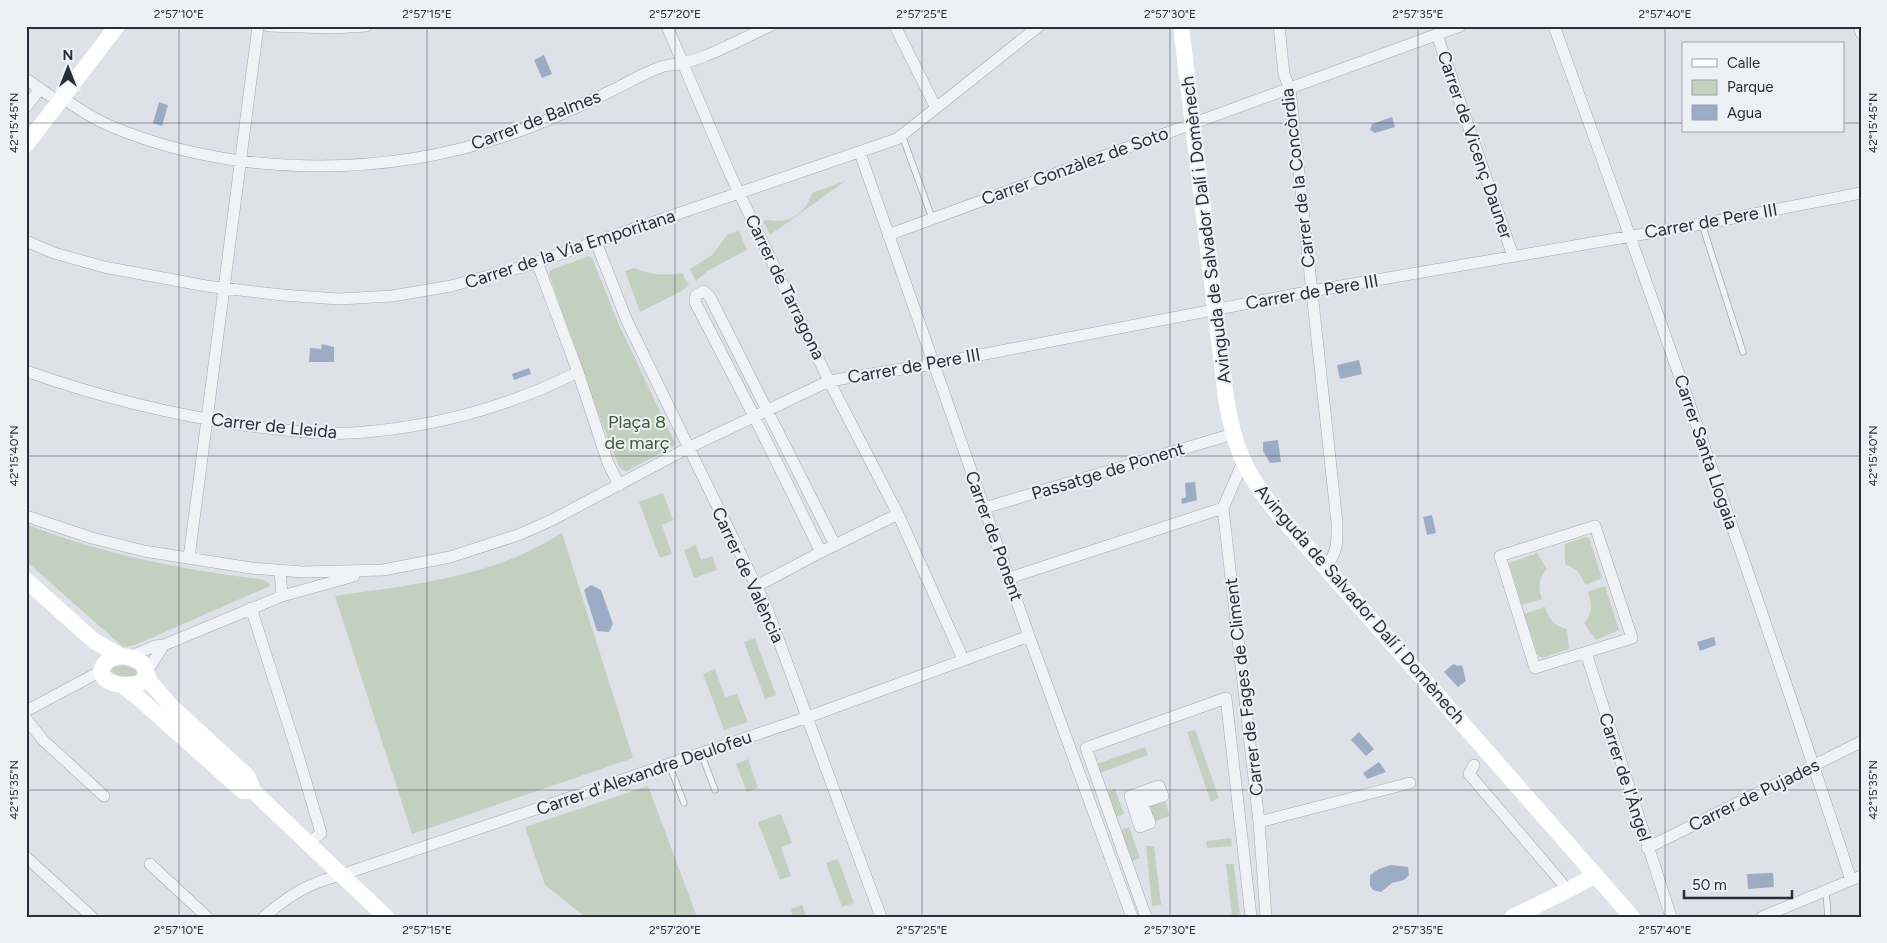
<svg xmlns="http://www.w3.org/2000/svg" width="1887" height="943" font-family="Figtree,sans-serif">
	<rect width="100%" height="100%" fill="#dee1e7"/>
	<path fill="#c3d0c0" d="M 845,181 L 770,235 L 763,221 C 768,219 773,221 779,221 C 796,220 808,208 812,193 Z
		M 739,231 L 747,250 L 707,271 L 696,281 L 690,269 L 712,255 L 727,235 Z
		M 589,256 L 592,258 L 619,325 L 675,443 L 674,446 L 627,471 L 622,470 L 619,466 L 594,402 L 549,274 L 551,270 Z
		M 634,268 C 650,275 664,276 682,273 L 689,285 L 680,292 L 640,312 L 625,271 Z
		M 663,493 L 673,520 L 662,525 L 672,554 L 660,558 L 639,502 Z
		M 26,524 C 101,554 182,570 261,579 L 268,582 L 270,586 L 135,645 L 123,647 L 26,561 Z
		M 562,533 L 633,758 L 412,834 L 335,596 C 398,587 466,580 525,553 C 538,547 550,540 562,533 Z
		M 1585,537 L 1589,538 L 1602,578 L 1586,585 L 1577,570 L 1565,564 L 1565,544 Z
		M 696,545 L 701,560 L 712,556 L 717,570 L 694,578 L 684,550 Z
		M 1537,553 L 1547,569 C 1539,578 1538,587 1542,599 L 1522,605 L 1509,563 Z
		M 1605,586 L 1619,630 L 1596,640 L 1584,623 C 1593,613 1592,604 1588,592 Z
		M 1545,607 C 1549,619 1554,626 1567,629 L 1569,649 L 1543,658 L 1538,656 L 1524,614 Z
		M 755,638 L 776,695 L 765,699 L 744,642 Z
		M 125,665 L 136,670 L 137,674 L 134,678 C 124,678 118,677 111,671 L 113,667 Z
		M 715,669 L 725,697 L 737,694 L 748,722 L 724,730 L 703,674 Z
		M 1195,730 L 1219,798 L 1211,802 L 1187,732 Z
		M 1145,747 L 1148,755 L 1100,773 L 1097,764 Z
		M 748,759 L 758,788 L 747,792 L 736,764 Z
		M 648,786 L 697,917 L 585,917 L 545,885 L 525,827 Z
		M 1115,789 L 1124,814 L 1116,817 L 1107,792 Z
		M 1163,796 L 1170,816 L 1150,823 L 1142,803 Z
		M 781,814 L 792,843 L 781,847 L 791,876 L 780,880 L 758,822 Z
		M 1129,827 L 1140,858 L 1132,861 L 1121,830 Z
		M 1231,838 L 1232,846 L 1207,848 L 1206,841 Z
		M 1154,846 L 1161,905 L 1152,906 L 1146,846 Z
		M 838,859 L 854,903 L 842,907 L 826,863 Z
		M 1226,864 L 1234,864 L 1240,917 L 1232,917 Z
		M 802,905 L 806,917 L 793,917 L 791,909 Z"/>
	<path fill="#9cacc4" d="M 544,55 L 552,74 L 542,78 L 534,60 Z
		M 159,102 L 168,105 L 162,126 L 153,123 Z
		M 1392,117 L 1395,127 L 1375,133 L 1370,130 L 1372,124 Z
		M 322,344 L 334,347 L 334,362 L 309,362 L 310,348 L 321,349 Z
		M 1359,360 L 1362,374 L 1340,379 L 1337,365 Z
		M 529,368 L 531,374 L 514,380 L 512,374 Z
		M 1278,440 L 1281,462 L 1270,463 L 1263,451 L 1263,442 Z
		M 1195,482 L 1197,500 L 1182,504 L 1181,499 L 1186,497 L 1185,483 Z
		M 1432,515 L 1436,533 L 1427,535 L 1423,517 Z
		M 591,585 L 601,590 L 613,624 L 609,632 L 597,631 L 584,590 Z
		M 1714,637 L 1716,645 L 1700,651 L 1697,642 Z
		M 1453,664 L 1458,666 L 1462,665 L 1466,681 L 1458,687 L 1444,672 Z
		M 1359,732 L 1374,749 L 1366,756 L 1351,740 Z
		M 1379,762 L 1386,772 L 1367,779 L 1363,773 Z
		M 1391,865 L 1408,867 L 1409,875 L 1404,880 L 1392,883 L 1381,892 L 1373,890 L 1370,886 L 1370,875 L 1379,869 Z
		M 1773,873 L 1774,887 L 1748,889 L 1747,874 Z"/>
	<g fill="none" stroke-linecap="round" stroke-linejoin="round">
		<defs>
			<path id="lane" d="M 902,135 L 932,218
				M 1702,224 L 1743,352
				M 701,753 L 715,790
				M 669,764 L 684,803
				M 1826,891 L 1828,917"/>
			<path id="street" d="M 268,26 L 334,28 L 366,26
				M 667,26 L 730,174 L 829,381 L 898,514 L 963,659
				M 895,26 L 936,108
				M 1279,26 L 1284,74 L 1290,89 L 1337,523 C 1337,543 1338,551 1326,567
				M 1554,26 C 1657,309 1758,593 1851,880
				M 1859,26 L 1861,33
				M 1437,35 L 1513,256
				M 26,79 L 59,102
				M 63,98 C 77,108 92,118 108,125 C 230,177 380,178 505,136 C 542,124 578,107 613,90 C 629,82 644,73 661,67 C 666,65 673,65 679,64 C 688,62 697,59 705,56 C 727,47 748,36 770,26
				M 26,107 L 40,89
				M 860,153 L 1029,636 L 1132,917
				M 888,235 L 1460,26
				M 26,241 L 54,253 L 104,267 L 206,286 L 282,295 L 339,299 L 392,296 L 451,286 L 522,267 L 897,139 L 1039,26
				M 596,242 L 627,321 L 766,606 L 881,917
				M 537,262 L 578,372 L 608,463 L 619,485
				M 26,371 C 99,397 173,415 250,426 C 284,430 319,435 352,433 C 431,428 508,407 578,372
				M 1243,462 L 1223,508 L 1259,822 L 1266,917
				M 984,508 L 1233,434
				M 26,516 L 92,538 L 144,551 L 251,568 L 303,572 L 383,570 L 450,557 L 518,535 L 552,520 L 688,448 L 829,381 L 933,364 L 1312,291 L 1702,224 L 1861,193
				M 1595,526 L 1632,638 L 1535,668 L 1500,556 Z
				M 821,552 L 754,416 L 695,302 L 696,295 L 704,291 L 710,297 L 835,545
				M 189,558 L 258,26
				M 280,571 L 282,596
				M 1009,578 L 1223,508
				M 757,586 L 821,552 L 898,514
				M 251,608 L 298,755 L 321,833 L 308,844
				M 1586,653 L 1671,917
				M 129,657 L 155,646 L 164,645 L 282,596 L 354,576
				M 147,671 L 164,645
				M 26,711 L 101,671
				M 26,719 L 44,741 L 104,796
				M 1474,765 L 1469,774 L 1568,890
				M 1159,786 L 1163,796 L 1142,803 L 1150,823 L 1140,827 L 1130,796 Z
				M 1259,822 L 1410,783
				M 1647,848 L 1861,742
				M 26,857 L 92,917
				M 150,864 L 207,917
				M 264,917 C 289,895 309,883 341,875 L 808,717 L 1029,636
				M 1146,917 L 1086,748 L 1226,698 L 1251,917
				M 1762,917 L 1861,876"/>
		</defs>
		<use href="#lane" stroke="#a4a8b0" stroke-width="7"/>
		<use href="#street" stroke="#a4a8b0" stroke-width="12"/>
		<use href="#lane" stroke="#f1f2f5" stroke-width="5.5"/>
		<use href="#street" stroke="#f1f2f5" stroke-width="11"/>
		<path stroke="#fff" stroke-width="16" d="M 1181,26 L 1226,398 C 1233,444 1245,473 1275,510 L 1632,917
			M 26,145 L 117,26
			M 26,580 L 94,641 L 121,656
			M 147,676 L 140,683 C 128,686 105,687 101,671 C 106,652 131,654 143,664 L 150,682 L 172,707 L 248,777 L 253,791 L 386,917
			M 122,685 L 141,700 L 243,791 L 253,791
			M 1513,917 L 1568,890 L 1596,875"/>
	</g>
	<path fill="none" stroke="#292e3c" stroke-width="1" stroke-opacity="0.45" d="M 179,26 L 179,917M 427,26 L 427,917M 675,26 L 675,917M 922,26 L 922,917M 1170,26 L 1170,917M 1418,26 L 1418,917M 1665,26 L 1665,917M 26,123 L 1683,123M 1843,123 L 1861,123M 26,456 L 1861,456M 26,790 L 1861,790"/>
	<g text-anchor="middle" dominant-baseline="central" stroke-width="4" stroke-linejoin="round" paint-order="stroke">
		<g font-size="18" fill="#292e3c" stroke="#edf0f4">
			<text transform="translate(536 120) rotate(-21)">Carrer de Balmes</text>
			<text transform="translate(1475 145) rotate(71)">Carrer de Vicenç Dauner</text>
			<text transform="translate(1075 166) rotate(-20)">Carrer Gonzàlez de Soto</text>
			<text transform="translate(1298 178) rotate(-97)">Carrer de la Concòrdia</text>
			<text transform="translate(1711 221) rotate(-10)">Carrer de Pere III</text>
			<text transform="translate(1206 230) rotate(-97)">Avinguda de Salvador Dalí i Domènech</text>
			<text transform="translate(570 249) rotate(-18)">Carrer de la Via Emporitana</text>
			<text transform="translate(785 287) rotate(64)">Carrer de Tarragona</text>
			<text transform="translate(1312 292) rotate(-10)">Carrer de Pere III</text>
			<text transform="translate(914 366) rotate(-10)">Carrer de Pere III</text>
			<text transform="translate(274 426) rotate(6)">Carrer de Lleida</text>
			<text transform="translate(1706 452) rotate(71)">Carrer Santa Llogaia</text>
			<text transform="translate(1108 471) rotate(-17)">Passatge de Ponent</text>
			<text transform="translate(994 536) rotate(70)">Carrer de Ponent</text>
			<text transform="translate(748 575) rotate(65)">Carrer de València</text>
			<text transform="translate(1360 604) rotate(49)">Avinguda de Salvador Dalí i Domènech</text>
			<text transform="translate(1244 687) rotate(-97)">Carrer de Fages de Climent</text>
			<text transform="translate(644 773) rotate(-19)">Carrer d'Alexandre Deulofeu</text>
			<text transform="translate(1625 777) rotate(72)">Carrer de l'Àngel</text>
			<text transform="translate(1754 795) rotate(-26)">Carrer de Pujades</text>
		</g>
		<g font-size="18" fill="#3a5737" stroke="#edf0f4">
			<text x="637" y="422">Plaça 8<tspan x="637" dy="21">de març</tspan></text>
		</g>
	</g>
	<rect width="1887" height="943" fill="none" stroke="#edf0f4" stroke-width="55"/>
	<rect x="1682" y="42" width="162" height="90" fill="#edf0f4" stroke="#9fa2aa"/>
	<rect x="1692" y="59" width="25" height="8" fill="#ffffff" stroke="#9fa2aa"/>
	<text x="1727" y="68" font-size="15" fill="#292e3c">Calle</text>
	<rect x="1692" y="80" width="25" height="15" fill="#c3d0c0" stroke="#9fa2aa"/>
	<text x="1727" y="92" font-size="15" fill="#292e3c">Parque</text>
	<rect x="1692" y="105" width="25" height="15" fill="#9cacc4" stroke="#9fa2aa"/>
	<text x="1727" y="118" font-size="15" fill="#292e3c">Agua</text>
	<g transform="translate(68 68)" stroke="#edf0f4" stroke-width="4" paint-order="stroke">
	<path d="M0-4L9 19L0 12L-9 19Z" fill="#292e3c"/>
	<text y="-8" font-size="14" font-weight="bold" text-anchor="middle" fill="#292e3c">N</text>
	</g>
	<path d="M1684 890v8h108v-8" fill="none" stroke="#292e3c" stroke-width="2.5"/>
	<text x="1692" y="890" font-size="15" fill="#292e3c" stroke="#edf0f4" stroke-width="4" paint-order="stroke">50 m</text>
	<rect x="28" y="28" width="1832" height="888" fill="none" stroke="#292e3c" stroke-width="2"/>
	<g font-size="12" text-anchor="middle" fill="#292e3c">
		<text x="179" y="18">2°57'10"E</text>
		<text x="427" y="18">2°57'15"E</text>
		<text x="675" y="18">2°57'20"E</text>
		<text x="922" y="18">2°57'25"E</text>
		<text x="1170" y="18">2°57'30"E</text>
		<text x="1418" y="18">2°57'35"E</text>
		<text x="1665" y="18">2°57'40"E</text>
		<text transform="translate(14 123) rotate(-90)" y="4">42°15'45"N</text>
		<text transform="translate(1873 123) rotate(-90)" y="4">42°15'45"N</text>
		<text transform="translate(14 456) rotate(-90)" y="4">42°15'40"N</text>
		<text transform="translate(1873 456) rotate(-90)" y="4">42°15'40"N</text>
		<text transform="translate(14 790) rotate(-90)" y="4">42°15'35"N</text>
		<text transform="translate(1873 790) rotate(-90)" y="4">42°15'35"N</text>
		<text x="179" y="934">2°57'10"E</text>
		<text x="427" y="934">2°57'15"E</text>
		<text x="675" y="934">2°57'20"E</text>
		<text x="922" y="934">2°57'25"E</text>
		<text x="1170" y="934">2°57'30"E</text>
		<text x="1418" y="934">2°57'35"E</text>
		<text x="1665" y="934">2°57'40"E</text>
	</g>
</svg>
